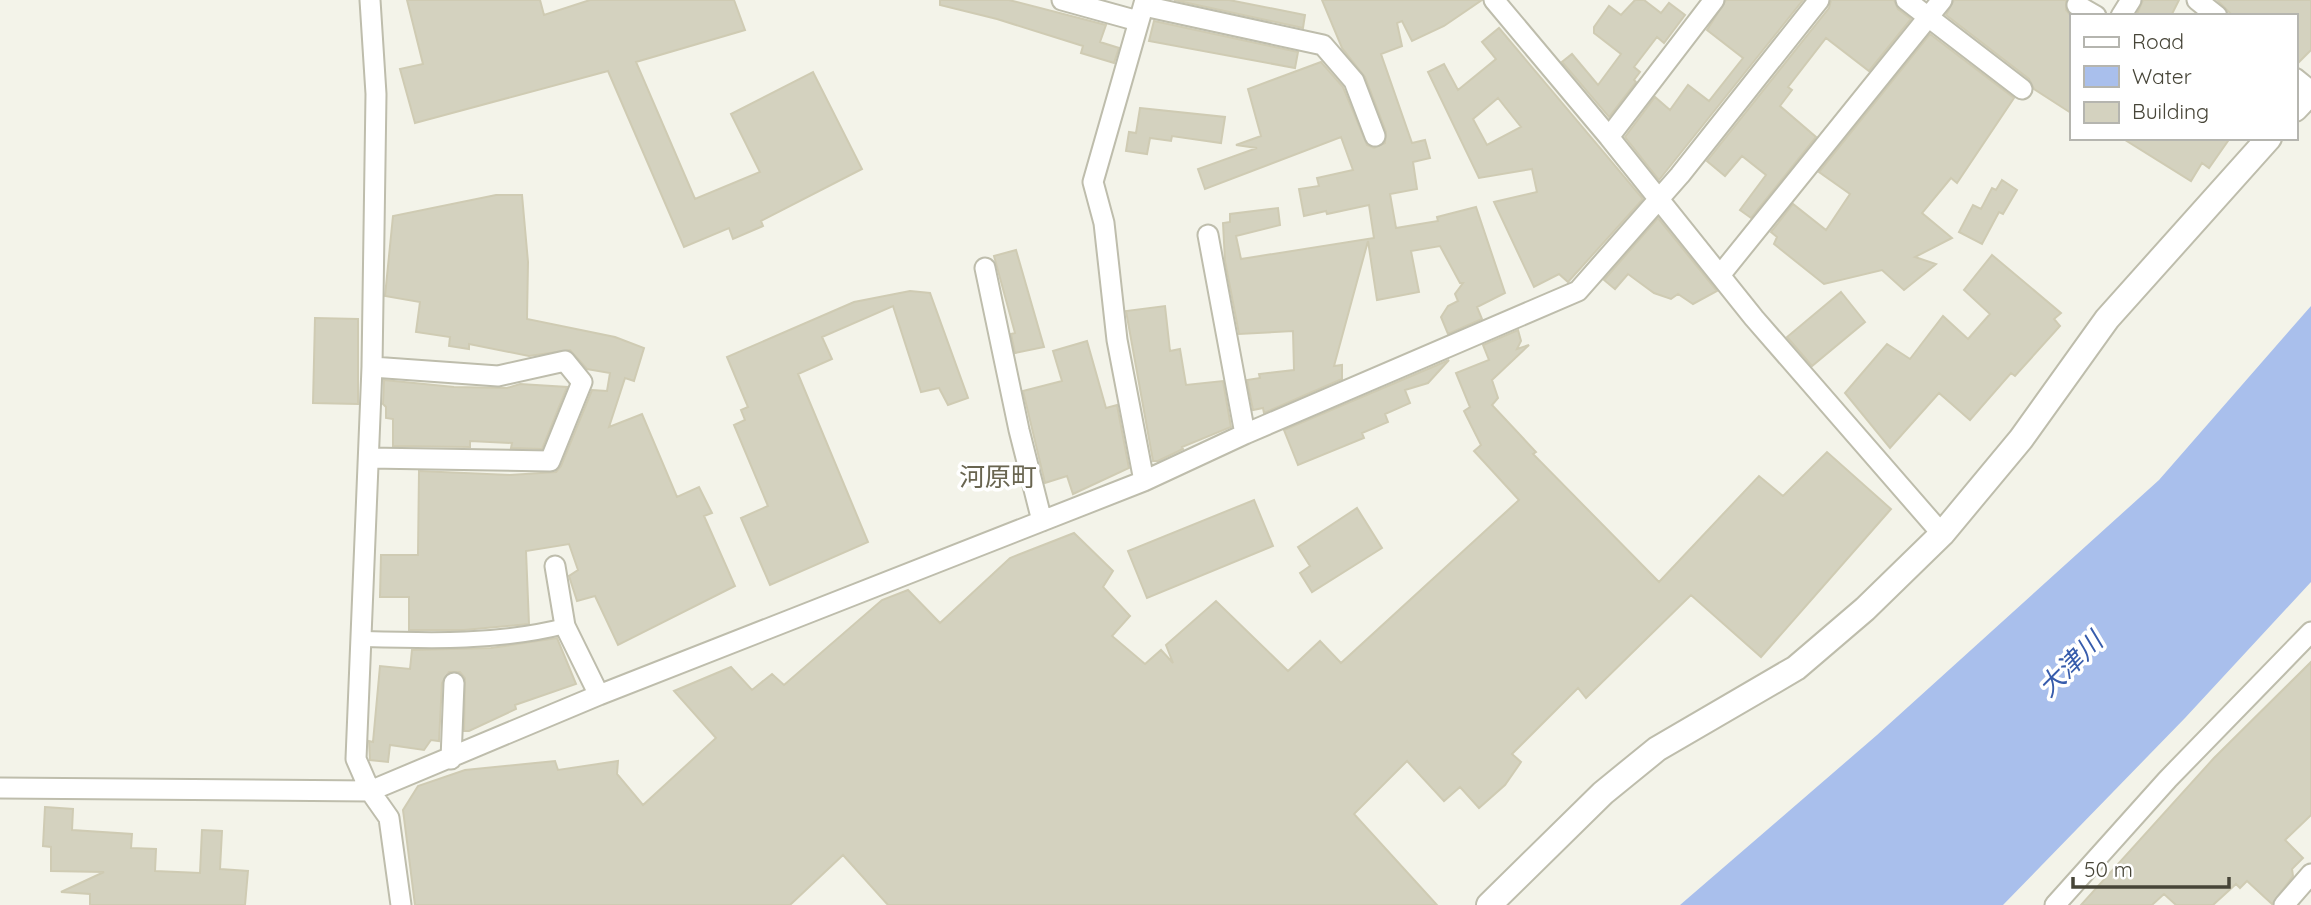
<svg xmlns="http://www.w3.org/2000/svg" width="2311" height="905" font-family="Quicksand,'Noto Sans JP',sans-serif">
	<rect width="100%" height="100%" fill="#f3f3e9"/>
	<path fill="#a9bfec" d="M 2311,306 L 2311,582 L 2185,718 L 2003,905 L 1680,905 L 1877,735 L 2159,480 Z"/>
	<path fill="#d4d2bf" stroke="#cfcbb3" stroke-width="2" fill-rule="evenodd" d="M 407,0 L 540,0 L 544,15 L 590,0 L 734,0 L 745,30 L 636,62 L 695,199 L 760,172 L 731,114 L 813,72 L 862,169 L 761,221 L 763,226 L 733,239 L 729,228 L 684,247 L 608,71 L 415,123 L 400,69 L 423,64 Z
		M 940,0 L 1009,0 L 1106,25 L 1100,42 L 1119,48 L 1114,63 L 1081,53 L 1083,46 L 997,19 L 940,5 Z
		M 1174,0 L 1229,0 L 1305,15 L 1303,28 Z
		M 1322,0 L 1482,0 L 1444,26 L 1412,41 L 1402,21 L 1397,23 L 1402,46 L 1381,54 L 1412,143 L 1425,140 L 1430,158 L 1413,162 L 1417,189 L 1390,194 L 1396,228 L 1438,221 L 1437,217 L 1476,207 L 1505,293 L 1477,307 L 1482,319 L 1448,334 L 1441,317 L 1448,306 L 1458,301 L 1455,294 L 1463,283 L 1460,283 L 1440,246 L 1411,251 L 1419,292 L 1377,300 L 1368,241 L 1334,366 L 1342,365 L 1342,379 L 1264,413 L 1263,408 L 1253,410 L 1247,380 L 1260,378 L 1259,374 L 1294,370 L 1293,331 L 1239,334 L 1225,261 L 1223,223 L 1230,222 L 1230,214 L 1278,208 L 1280,225 L 1236,236 L 1241,259 L 1374,238 L 1369,205 L 1327,214 L 1326,211 L 1304,216 L 1299,189 L 1319,186 L 1317,178 L 1353,170 L 1341,137 L 1205,189 L 1198,169 L 1257,148 L 1236,145 L 1261,136 L 1248,89 L 1321,62 L 1343,87 L 1367,145 L 1374,148 L 1385,143 L 1386,132 L 1365,77 L 1342,48 Z
		M 1635,0 L 1644,0 L 1661,13 L 1669,3 L 1685,15 L 1664,43 L 1657,37 L 1634,67 L 1640,72 L 1634,80 L 1636,82 L 1609,117 L 1562,62 L 1572,54 L 1598,85 L 1621,54 L 1594,33 L 1594,27 L 1609,6 L 1621,15 Z
		M 1726,0 L 1803,0 L 1659,180 L 1625,137 L 1655,97 L 1670,110 L 1688,85 L 1709,101 L 1743,58 L 1707,30 Z
		M 1831,0 L 1894,0 L 1898,9 L 1911,19 L 1869,71 L 1826,38 L 1788,87 L 1792,90 L 1780,106 L 1816,137 L 1751,218 L 1740,210 L 1766,175 L 1742,156 L 1725,176 L 1707,161 L 1829,8 Z
		M 1954,0 L 2066,0 L 2066,10 L 2071,16 L 2071,113 L 2034,89 L 2029,79 L 1946,15 Z
		M 2143,0 L 2179,0 L 2171,16 L 2136,16 Z
		M 2217,0 L 2311,0 L 2311,50 L 2295,66 L 2295,16 L 2233,16 Z
		M 1154,21 L 1298,52 L 1295,68 L 1149,41 Z
		M 1499,28 L 1643,199 L 1568,282 L 1559,274 L 1534,287 L 1494,202 L 1537,192 L 1532,169 L 1479,178 L 1428,72 L 1444,64 L 1458,90 L 1496,59 L 1482,42 ZM 1498,98 L 1521,127 L 1487,145 L 1473,119 Z
		M 1930,34 L 2014,98 L 1957,183 L 1951,178 L 1922,213 L 1952,238 L 1915,257 L 1936,264 L 1904,290 L 1882,270 L 1824,284 L 1774,244 L 1777,237 L 1771,232 L 1793,204 L 1826,230 L 1850,194 L 1819,172 Z
		M 1140,108 L 1225,117 L 1221,143 L 1172,136 L 1171,141 L 1150,138 L 1147,154 L 1126,151 L 1129,132 L 1136,133 Z
		M 2122,138 L 2230,138 L 2209,168 L 2202,163 L 2191,181 Z
		M 2002,180 L 2017,190 L 2003,214 L 1999,212 L 1982,244 L 1959,232 L 1973,205 L 1981,209 L 1992,188 L 1996,190 Z
		M 496,195 L 522,195 L 528,262 L 527,319 L 615,337 L 644,348 L 634,381 L 625,378 L 609,427 L 642,414 L 677,497 L 699,487 L 712,513 L 704,516 L 735,586 L 618,645 L 595,596 L 577,601 L 569,576 L 578,570 L 569,544 L 526,551 L 529,624 L 464,630 L 409,630 L 409,597 L 380,597 L 381,555 L 418,555 L 419,471 L 510,475 L 556,472 L 561,466 L 592,390 L 607,391 L 610,373 L 587,369 L 570,350 L 529,356 L 469,344 L 469,349 L 449,346 L 450,337 L 416,332 L 420,302 L 385,296 L 393,216 Z
		M 1658,218 L 1717,291 L 1693,304 L 1678,294 L 1671,299 L 1654,293 L 1628,274 L 1615,289 L 1604,280 Z
		M 1016,250 L 1044,347 L 1015,353 L 1011,334 L 1015,333 L 994,256 Z
		M 1992,255 L 2061,313 L 2054,319 L 2060,326 L 2015,376 L 2011,373 L 1970,420 L 1939,393 L 1890,448 L 1845,393 L 1887,344 L 1910,359 L 1943,316 L 1968,339 L 1990,314 L 1964,290 Z
		M 910,291 L 930,293 L 968,398 L 948,405 L 939,388 L 921,392 L 893,306 L 822,337 L 832,359 L 798,374 L 868,542 L 770,585 L 741,518 L 768,506 L 734,425 L 745,420 L 741,410 L 748,407 L 727,357 L 854,302 Z
		M 1841,292 L 1865,322 L 1812,366 L 1787,337 Z
		M 1165,306 L 1170,351 L 1180,349 L 1186,385 L 1223,381 L 1231,427 L 1182,447 L 1183,449 L 1158,461 L 1153,461 L 1126,311 Z
		M 315,318 L 358,319 L 358,404 L 313,403 Z
		M 1518,330 L 1521,341 L 1517,349 L 1529,345 L 1492,380 L 1498,398 L 1492,405 L 1536,452 L 1533,454 L 1659,582 L 1759,476 L 1783,496 L 1827,452 L 1891,509 L 1761,657 L 1691,595 L 1586,698 L 1578,688 L 1512,754 L 1521,762 L 1505,785 L 1479,808 L 1460,787 L 1444,801 L 1407,761 L 1354,814 L 1437,905 L 888,905 L 843,855 L 790,905 L 415,905 L 403,810 L 418,786 L 465,770 L 555,761 L 558,770 L 618,761 L 617,774 L 643,805 L 716,738 L 674,691 L 731,667 L 752,690 L 772,674 L 784,685 L 882,600 L 908,590 L 940,623 L 1010,558 L 1074,533 L 1113,571 L 1103,587 L 1130,616 L 1112,636 L 1145,664 L 1161,650 L 1173,663 L 1166,645 L 1216,601 L 1288,671 L 1320,641 L 1341,663 L 1519,500 L 1474,451 L 1481,445 L 1464,411 L 1470,407 L 1456,373 L 1489,360 L 1483,345 Z
		M 1087,341 L 1106,408 L 1117,405 L 1129,468 L 1073,494 L 1067,476 L 1045,483 L 1023,391 L 1062,381 L 1053,351 Z
		M 1449,360 L 1428,383 L 1405,390 L 1410,403 L 1385,414 L 1388,422 L 1362,433 L 1364,438 L 1298,465 L 1284,430 Z
		M 384,380 L 454,387 L 507,388 L 520,384 L 567,387 L 542,449 L 511,448 L 512,443 L 470,441 L 470,447 L 393,446 L 393,419 L 386,418 L 386,407 L 383,404 Z
		M 1254,500 L 1273,546 L 1147,598 L 1128,551 Z
		M 1357,508 L 1382,548 L 1312,592 L 1300,573 L 1310,566 L 1298,547 Z
		M 557,638 L 576,684 L 515,705 L 516,709 L 469,731 L 464,731 L 465,678 L 460,672 L 449,672 L 442,683 L 439,741 L 431,740 L 424,750 L 390,745 L 388,762 L 370,760 L 369,741 L 373,742 L 380,666 L 410,669 L 412,650 L 491,648 Z
		M 2311,662 L 2311,815 L 2285,840 L 2303,858 L 2292,869 L 2293,876 L 2272,904 L 2247,881 L 2240,888 L 2236,884 L 2213,905 L 2176,905 L 2164,894 L 2152,905 L 2081,905 L 2214,758 Z
		M 45,807 L 73,809 L 72,830 L 132,834 L 131,848 L 156,849 L 155,871 L 200,873 L 202,830 L 222,831 L 220,869 L 248,871 L 245,905 L 90,905 L 90,894 L 61,892 L 104,872 L 51,871 L 51,847 L 43,846 Z"/>
	<g fill="none" stroke-linecap="round" stroke-linejoin="round">
		<defs>
			<path id="pedestrian" d="M 363,639 C 432,641 498,643 565,626"/>
			<path id="minor" d="M 370,0 L 376,94 L 372,367 L 356,759 L 370,791 L 389,818 L 401,905
				M 1062,0 L 1138,21
				M 1494,0 L 1609,137 L 1754,318 L 1942,534
				M 1906,0 L 2022,89
				M 2197,0 L 2217,16
				M 2077,5 L 2096,16
				M 1144,6 L 1323,45 L 1354,81 L 1375,136
				M 2121,16 L 2131,0
				M 2295,78 L 2311,91
				M 1609,137 L 1714,0
				M 1208,235 L 1245,434
				M 985,268 L 1019,430 L 1042,521
				M 1721,274 L 1942,0
				M 369,458 L 550,461 L 582,382 L 565,361 L 498,376 L 372,367
				M 1144,481 L 1117,340 L 1104,223 L 1093,182 L 1145,0
				M 555,566 L 565,626 L 599,695
				M 451,759 L 454,683
				M 0,788 L 370,791 L 599,695 L 1144,481 L 1245,434 L 1578,291 L 1680,175 L 1819,0
				M 2055,905 L 2168,779 L 2311,632
				M 2284,905 L 2311,874"/>
			<path id="tertiary" d="M 2295,109 L 2311,92
				M 1489,905 L 1603,793 L 1657,749 L 1796,668 L 1865,609 L 1942,534 L 2021,439 L 2107,319 L 2269,138"/>
		</defs>
		<use href="#pedestrian" stroke="#bebdac" stroke-width="18"/>
		<use href="#minor" stroke="#bebdac" stroke-width="23"/>
		<use href="#tertiary" stroke="#bebdac" stroke-width="28"/>
		<use href="#pedestrian" stroke="#fff" stroke-width="14"/>
		<use href="#minor" stroke="#fff" stroke-width="19"/>
		<use href="#tertiary" stroke="#fff" stroke-width="24"/>
	</g>
	<g text-anchor="middle" dominant-baseline="central" stroke-width="7" stroke-linejoin="round" paint-order="stroke">
		<g font-size="26" fill="#696550" stroke="#fff">
			<text x="998" y="476">河原町</text>
		</g>
		<g font-size="26" font-style="italic" fill="#375cac" stroke="#fff">
			<text transform="translate(2070 664) rotate(-45)">大津川</text>
		</g>
	</g>
	<rect x="2070" y="14" width="228" height="126" fill="#ffffff" stroke="#b5b5af" stroke-width="2"/>
	<rect x="2084" y="37" width="35" height="10" fill="#ffffff" stroke="#b5b5af" stroke-width="2"/>
	<text x="2132" y="49" font-size="21" fill="#474538">Road</text>
	<rect x="2084" y="66" width="35" height="21" fill="#a9bfec" stroke="#b5b5af" stroke-width="2"/>
	<text x="2132" y="84" font-size="21" fill="#474538">Water</text>
	<rect x="2084" y="102" width="35" height="21" fill="#d4d2bf" stroke="#b5b5af" stroke-width="2"/>
	<text x="2132" y="119" font-size="21" fill="#474538">Building</text>
	<path d="M2073 877v10h156v-10" fill="none" stroke="#474538" stroke-width="3.5"/>
	<text x="2084" y="877" font-size="21" fill="#474538" stroke="#ffffff" stroke-width="5" paint-order="stroke">50 m</text>
</svg>
